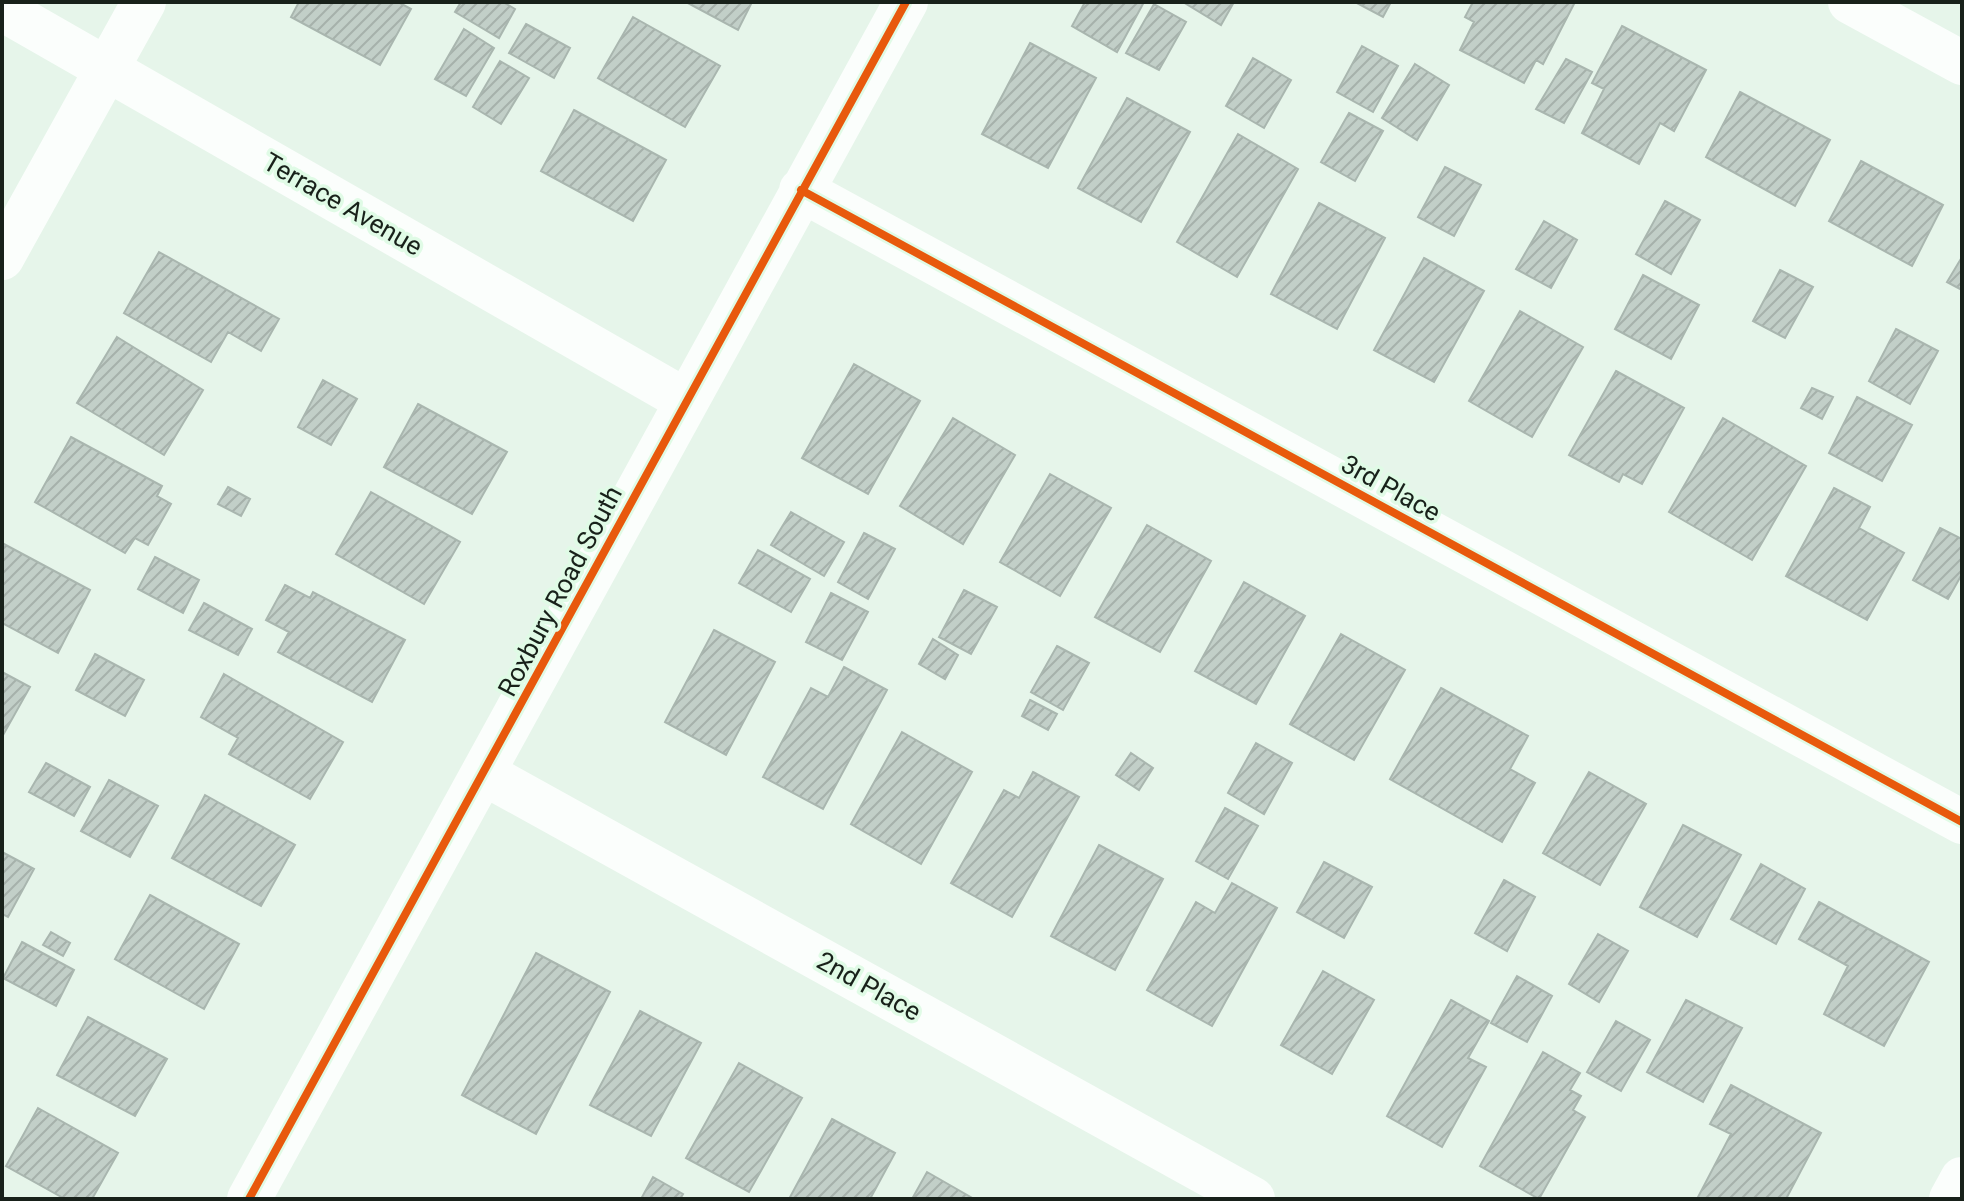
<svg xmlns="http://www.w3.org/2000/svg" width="1964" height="1201" font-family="Roboto,sans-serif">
	<defs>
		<pattern id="building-hatch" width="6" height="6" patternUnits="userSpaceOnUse" patternTransform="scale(2)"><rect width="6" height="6" fill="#c2cfc8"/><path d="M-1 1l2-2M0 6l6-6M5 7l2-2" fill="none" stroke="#a6b1ab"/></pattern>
	</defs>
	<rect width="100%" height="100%" fill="#e6f5ea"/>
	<path fill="url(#building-hatch)" stroke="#a9b6af" stroke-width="2" d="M 299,2 L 398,2 L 411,9 L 380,65 L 291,17 Z
		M 461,2 L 503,2 L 515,9 L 499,38 L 455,12 Z
		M 686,2 L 752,2 L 738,30 Z
		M 1085,2 L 1144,2 L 1117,52 L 1072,26 Z
		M 1183,2 L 1234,2 L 1221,25 Z
		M 1355,2 L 1391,2 L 1383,17 Z
		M 1473,2 L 1575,2 L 1543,64 L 1536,60 L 1524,83 L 1460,50 L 1474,22 L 1465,17 Z
		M 1154,4 L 1186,22 L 1159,70 L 1126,53 Z
		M 633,17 L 720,66 L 685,127 L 598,78 Z
		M 526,24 L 570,48 L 554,78 L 509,53 Z
		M 1622,26 L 1706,70 L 1674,131 L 1660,123 L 1639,164 L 1582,133 L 1604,89 L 1592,83 Z
		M 464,29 L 494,48 L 466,96 L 435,79 Z
		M 1030,43 L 1096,78 L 1048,168 L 982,134 Z
		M 1362,46 L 1398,66 L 1373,112 L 1337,92 Z
		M 1253,58 L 1291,80 L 1264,128 L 1226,106 Z
		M 1566,59 L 1592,72 L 1564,123 L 1536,109 Z
		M 500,61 L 529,78 L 501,124 L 473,107 Z
		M 1415,64 L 1449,85 L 1417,140 L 1382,118 Z
		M 1740,92 L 1830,140 L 1795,206 L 1706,157 Z
		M 1127,98 L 1190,132 L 1141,222 L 1078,188 Z
		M 574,110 L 666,160 L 633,221 L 541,171 Z
		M 1349,113 L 1383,131 L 1355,181 L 1321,162 Z
		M 1238,134 L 1298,169 L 1237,277 L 1177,242 Z
		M 1861,161 L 1943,205 L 1912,266 L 1829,221 Z
		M 1445,167 L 1481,185 L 1454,236 L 1418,217 Z
		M 1665,201 L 1700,220 L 1671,274 L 1636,254 Z
		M 1319,203 L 1385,238 L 1337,329 L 1271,294 Z
		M 1544,221 L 1577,240 L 1551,288 L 1516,269 Z
		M 159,252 L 279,319 L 261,351 L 228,332 L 211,362 L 124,313 Z
		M 1962,257 L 1962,290 L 1947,282 Z
		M 1424,258 L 1484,291 L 1434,382 L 1374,350 Z
		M 1780,270 L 1813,287 L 1785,338 L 1753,321 Z
		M 1643,275 L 1699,305 L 1671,359 L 1615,329 Z
		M 1520,311 L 1583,347 L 1532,437 L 1469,401 Z
		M 1896,329 L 1938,351 L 1910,404 L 1869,381 Z
		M 117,337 L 203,390 L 164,455 L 77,403 Z
		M 854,364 L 920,401 L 868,494 L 802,458 Z
		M 1616,371 L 1684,408 L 1642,484 L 1623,474 L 1619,482 L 1569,455 Z
		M 323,380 L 357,399 L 331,445 L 298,427 Z
		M 1812,388 L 1833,397 L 1822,419 L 1801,408 Z
		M 1857,397 L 1912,425 L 1882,481 L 1829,453 Z
		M 418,404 L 507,452 L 472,514 L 384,467 Z
		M 953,418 L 1015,455 L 963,544 L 900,506 Z
		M 1723,418 L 1806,466 L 1752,560 L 1669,512 Z
		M 71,437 L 162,486 L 157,496 L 171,504 L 148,545 L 135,538 L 125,553 L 35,502 Z
		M 1050,474 L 1111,508 L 1060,596 L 1000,562 Z
		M 228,487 L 250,499 L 241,516 L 218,504 Z
		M 1834,488 L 1870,507 L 1859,528 L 1904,553 L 1867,620 L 1786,576 Z
		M 371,492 L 460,542 L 424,604 L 336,554 Z
		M 791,512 L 844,542 L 824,576 L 771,545 Z
		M 1147,525 L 1211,561 L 1160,652 L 1095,617 Z
		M 1940,528 L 1962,539 L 1962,574 L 1948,599 L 1913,580 Z
		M 864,533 L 895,549 L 868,599 L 838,582 Z
		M 2,543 L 90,590 L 58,653 L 2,623 Z
		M 758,550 L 810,579 L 791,612 L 739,583 Z
		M 155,557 L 199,580 L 183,613 L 138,589 Z
		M 1244,582 L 1305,616 L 1256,704 L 1195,671 Z
		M 285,585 L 310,598 L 313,592 L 405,640 L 372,702 L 278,652 L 289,632 L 266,620 Z
		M 964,590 L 997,607 L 971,654 L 939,637 Z
		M 831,593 L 868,612 L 842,660 L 806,642 Z
		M 204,603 L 252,629 L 238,655 L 189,630 Z
		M 714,630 L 775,662 L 726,755 L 665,722 Z
		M 1341,634 L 1405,670 L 1354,760 L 1290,724 Z
		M 933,639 L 958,655 L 945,679 L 919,664 Z
		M 1057,646 L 1089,663 L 1063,710 L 1031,692 Z
		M 95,654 L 144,680 L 125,716 L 76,690 Z
		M 844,667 L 887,690 L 823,809 L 763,777 L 811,688 L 828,697 Z
		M 2,672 L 30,687 L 2,737 Z
		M 224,674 L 343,742 L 310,799 L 229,754 L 238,738 L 201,717 Z
		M 1441,688 L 1528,736 L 1510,769 L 1535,783 L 1502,842 L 1390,779 Z
		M 1030,700 L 1057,714 L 1048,730 L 1022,716 Z
		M 902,732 L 972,772 L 921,864 L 851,824 Z
		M 1256,743 L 1292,763 L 1264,814 L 1228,793 Z
		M 1131,753 L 1153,768 L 1139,790 L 1116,775 Z
		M 46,763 L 90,787 L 74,816 L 29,792 Z
		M 1033,772 L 1079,797 L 1012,917 L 951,883 L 1004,790 L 1019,798 Z
		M 1589,772 L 1646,804 L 1600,885 L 1543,853 Z
		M 109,780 L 158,806 L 130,857 L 81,831 Z
		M 205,795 L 295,845 L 261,906 L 172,858 Z
		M 1225,808 L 1258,826 L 1228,879 L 1196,861 Z
		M 1683,825 L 1741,855 L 1697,937 L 1640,907 Z
		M 1099,845 L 1163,879 L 1115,970 L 1051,936 Z
		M 2,852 L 34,869 L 8,917 L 2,914 Z
		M 1324,862 L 1372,887 L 1344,938 L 1297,912 Z
		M 1761,864 L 1805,889 L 1776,944 L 1731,919 Z
		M 1504,880 L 1535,897 L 1507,951 L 1475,933 Z
		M 1232,883 L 1277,908 L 1212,1026 L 1147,990 L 1196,902 L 1215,913 Z
		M 150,895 L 239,944 L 204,1009 L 115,959 Z
		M 1819,902 L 1929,962 L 1884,1046 L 1824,1014 L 1848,966 L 1799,939 Z
		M 51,932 L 70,943 L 63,956 L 43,945 Z
		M 1598,934 L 1628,951 L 1599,1002 L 1569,984 Z
		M 22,942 L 74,970 L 56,1006 L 3,978 Z
		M 536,953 L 610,992 L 536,1134 L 462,1095 Z
		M 1323,971 L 1374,1000 L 1332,1074 L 1281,1045 Z
		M 1517,976 L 1552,996 L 1527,1042 L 1491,1023 Z
		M 1451,1000 L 1489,1021 L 1468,1058 L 1486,1067 L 1442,1147 L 1387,1116 Z
		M 1686,1000 L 1742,1028 L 1703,1102 L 1647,1072 Z
		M 640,1011 L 701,1043 L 651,1136 L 590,1105 Z
		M 88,1017 L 167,1059 L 135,1116 L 57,1075 Z
		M 1616,1021 L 1650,1040 L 1621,1091 L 1587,1072 Z
		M 1543,1052 L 1580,1073 L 1570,1090 L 1581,1096 L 1573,1110 L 1585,1117 L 1539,1199 L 1480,1166 Z
		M 739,1063 L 802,1098 L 749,1192 L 686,1158 Z
		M 1731,1085 L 1821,1133 L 1787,1197 L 1790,1199 L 1697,1199 L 1731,1134 L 1710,1124 Z
		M 38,1108 L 118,1153 L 92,1199 L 65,1199 L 6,1166 Z
		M 832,1119 L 895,1153 L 870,1199 L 789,1199 Z
		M 927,1172 L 974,1199 L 912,1199 Z
		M 653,1177 L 683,1194 L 680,1199 L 641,1199 Z"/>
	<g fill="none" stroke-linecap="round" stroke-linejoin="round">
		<path stroke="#fbfefc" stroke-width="44" d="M 1850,2 L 1962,63
			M 2,9 L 685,400
			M 801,190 L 1962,822
			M 2,258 L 144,2
			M 485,774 L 1253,1199
			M 249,1199 L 906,2
			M 1951,1199 L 1962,1179"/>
		<defs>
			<path id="cycleway" d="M 801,190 L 1962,822
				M 249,1199 L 906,2"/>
		</defs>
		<use href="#cycleway" stroke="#e0fbe6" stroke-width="13"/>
		<use href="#cycleway" stroke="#e8590c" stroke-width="8"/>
	</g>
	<g text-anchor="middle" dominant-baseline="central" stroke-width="7" stroke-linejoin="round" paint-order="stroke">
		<g font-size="26" fill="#18211a" stroke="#e0fbe6">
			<text transform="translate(343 204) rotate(30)">Terrace Avenue</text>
			<text transform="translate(1391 488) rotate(29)">3rd Place</text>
			<text transform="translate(560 591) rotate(-62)">Roxbury Road South</text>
			<text transform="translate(869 986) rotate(29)">2nd Place</text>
		</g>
	</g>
	<rect width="1964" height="1201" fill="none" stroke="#18211a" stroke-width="8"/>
</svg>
